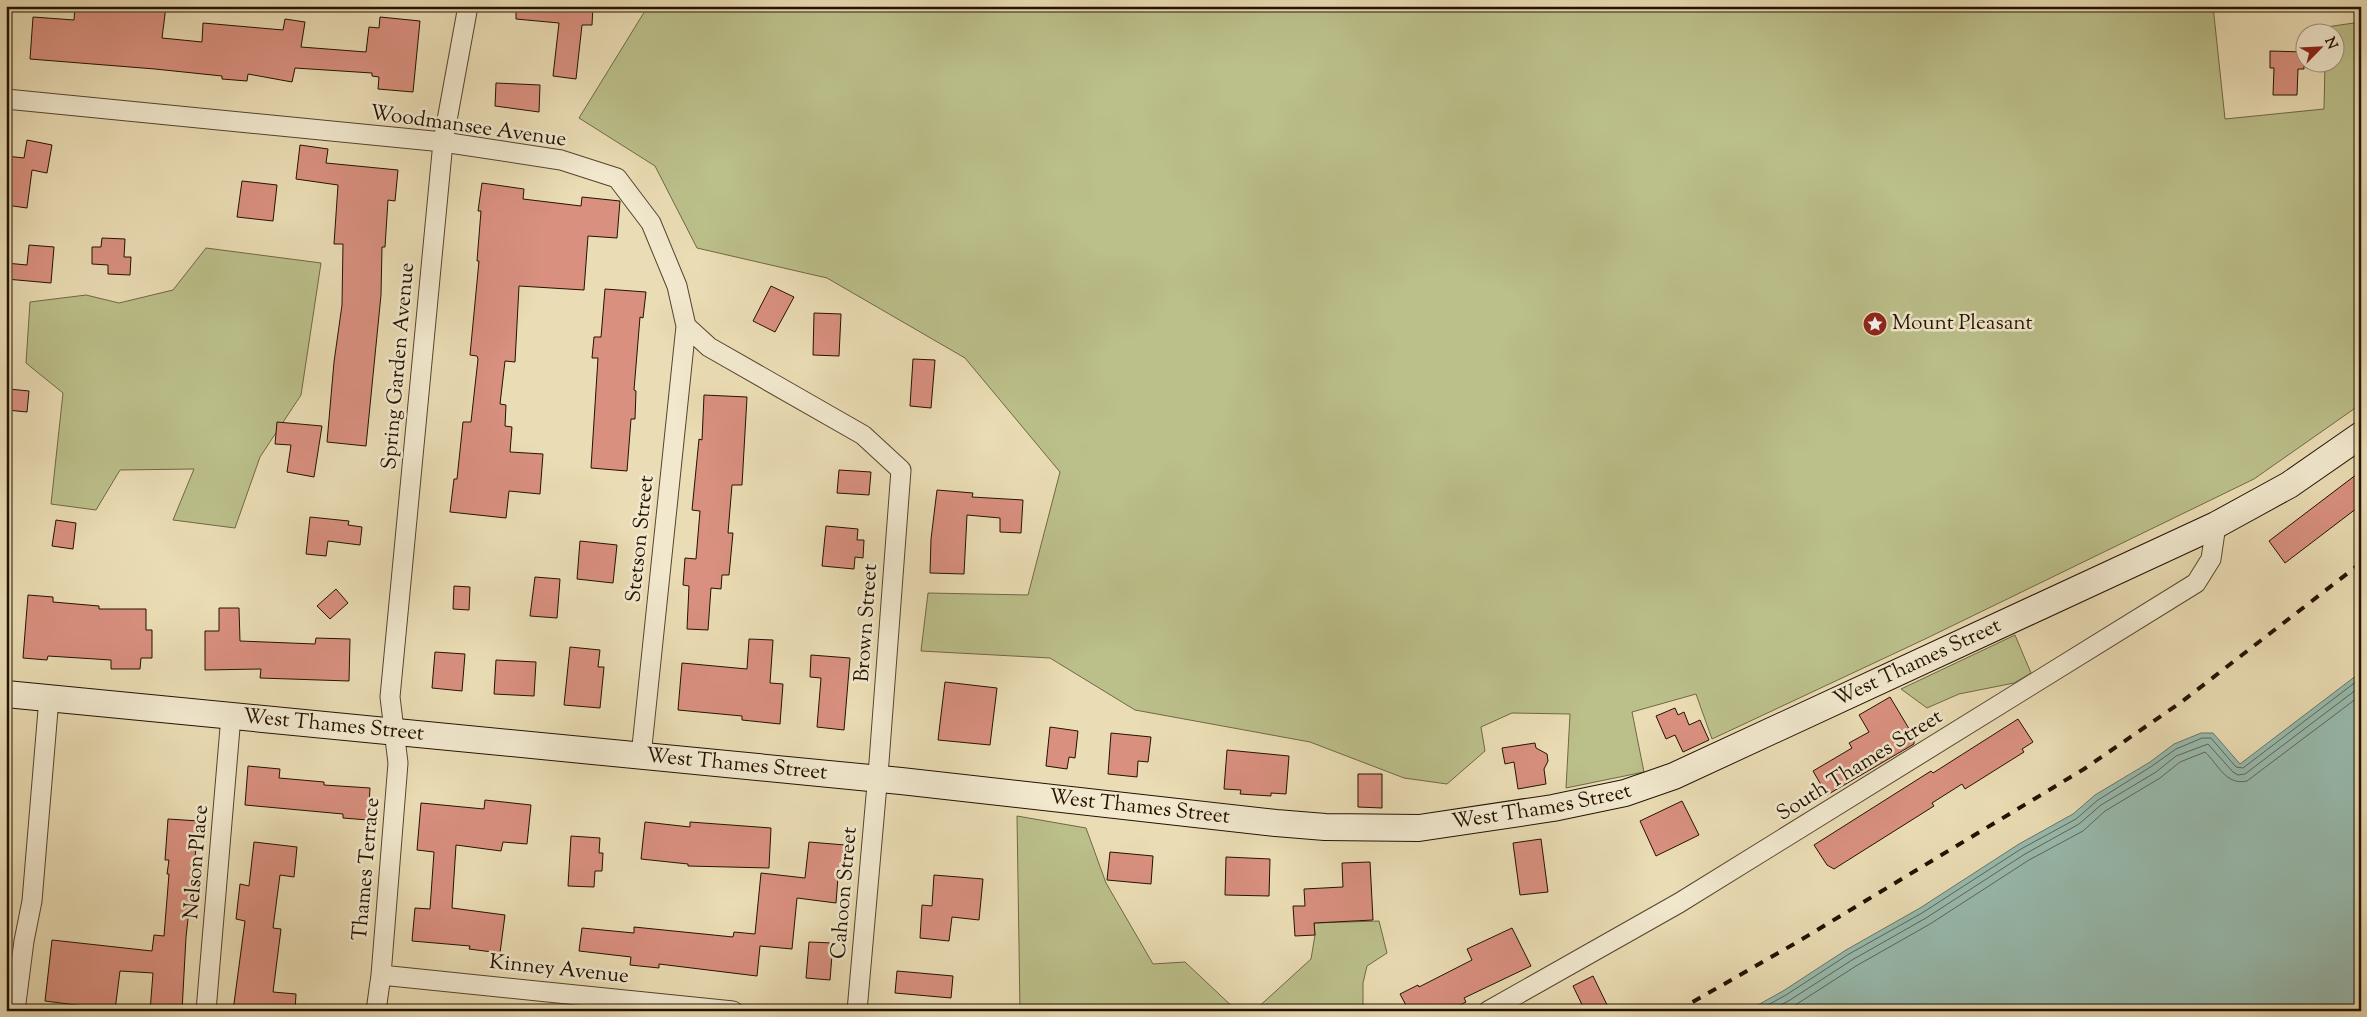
<svg xmlns="http://www.w3.org/2000/svg" width="2367" height="1017" font-family="'Sorts Mill Goudy',serif">
	<rect width="100%" height="100%" fill="#eadcb4"/>
	<filter id="stains"><feTurbulence type="fractalNoise" baseFrequency=".004" numOctaves="4"/><feColorMatrix values="0 0 0 0 .2 0 0 0 0 .09 0 0 0 0 .02 0 0 0 .5 -.17"/></filter>
	<radialGradient id="worn" r=".72"><stop offset=".6" stop-color="#630" stop-opacity="0"/><stop offset="1" stop-color="#630" stop-opacity=".3"/></radialGradient>
	<path fill="#bbbf8a" stroke="#6f6845" d="M 648,6 L 2213,6 L 2225,119 L 2324,109 L 2325,63 L 2334,62 L 2334,32 L 2325,32 L 2326,27 L 2361,22 L 2361,404 L 2254,479 L 1923,640 L 1712,739 L 1696,694 L 1632,712 L 1644,772 L 1566,788 L 1570,714 L 1512,713 L 1481,727 L 1485,751 L 1447,784 L 1404,778 L 1310,742 L 1135,710 L 1050,658 L 921,651 L 928,593 L 1028,595 L 1060,472 L 965,358 L 827,278 L 697,248 L 655,166 L 579,118 Z
		M 206,248 L 321,263 L 301,395 L 260,457 L 235,528 L 173,520 L 194,469 L 120,470 L 96,510 L 51,504 L 63,393 L 26,363 L 30,302 L 86,295 L 119,303 L 173,290 Z
		M 2015,635 L 2031,673 L 2014,683 L 1959,694 L 1927,708 L 1901,689 Z
		M 1017,816 L 1086,828 L 1106,883 L 1153,964 L 1185,962 L 1237,1011 L 1020,1011 Z
		M 1379,921 L 1387,953 L 1367,966 L 1363,983 L 1363,1011 L 1254,1011 L 1311,959 L 1315,935 L 1314,923 Z"/>
	<path fill="#98bbaf" stroke="#697769" d="M 2361,672 L 2361,1011 L 1747,1011 L 1783,991 L 1846,950 L 1920,908 L 2019,844 L 2073,814 L 2095,795 L 2150,762 L 2174,744 L 2201,733 L 2213,733 L 2240,764 Z"/>
	<g fill="none" stroke-linecap="round" stroke-linejoin="round">
		<path stroke="#5e6658" stroke-width="1" d="M 1757,1011 L 1786,995 L 1849,954 L 1922,913 L 2021,849 L 2076,819 L 2098,800 L 2152,766 L 2176,749 L 2202,738 L 2211,738 L 2236,767 L 2243,768 L 2361,678
			M 1769,1011 L 1790,1000 L 1852,960 L 1926,918 L 2025,854 L 2079,824 L 2101,805 L 2156,772 L 2176,756 L 2208,744 L 2233,772 L 2238,775 L 2245,774 L 2361,686
			M 1786,1011 L 1856,966 L 1930,924 L 2029,860 L 2083,831 L 2105,811 L 2160,778 L 2180,762 L 2205,752 C 2218,764 2226,786 2247,781 L 2361,695"/>
	</g>
	<path fill="#d9907f" stroke="#231200" d="M 75,6 L 166,6 L 162,38 L 202,42 L 203,23 L 283,30 L 285,19 L 305,22 L 301,47 L 366,52 L 369,27 L 379,28 L 380,17 L 420,21 L 413,92 L 378,89 L 379,77 L 372,76 L 372,73 L 295,68 L 292,82 L 248,74 L 247,81 L 222,79 L 222,76 L 155,69 L 30,59 L 33,17 L 74,20 Z
		M 516,6 L 593,6 L 592,25 L 582,25 L 576,79 L 553,76 L 559,23 L 516,19 Z
		M 2270,51 L 2304,52 L 2304,69 L 2298,69 L 2297,95 L 2273,95 L 2274,68 L 2270,68 Z
		M 496,83 L 540,85 L 539,112 L 495,106 Z
		M 27,140 L 52,145 L 47,173 L 32,170 L 27,208 L 6,205 L 6,156 L 24,158 Z
		M 300,145 L 328,149 L 326,163 L 398,170 L 395,201 L 388,200 L 385,247 L 382,247 L 381,295 L 366,446 L 327,442 L 334,362 L 342,305 L 343,244 L 334,244 L 338,185 L 296,179 Z
		M 242,181 L 277,185 L 273,221 L 237,217 Z
		M 482,183 L 524,189 L 523,199 L 581,206 L 582,197 L 620,201 L 617,238 L 588,236 L 584,290 L 519,286 L 515,362 L 505,361 L 500,404 L 506,405 L 505,426 L 512,427 L 510,452 L 543,454 L 540,494 L 509,491 L 506,518 L 450,512 L 454,479 L 457,479 L 463,422 L 471,422 L 478,359 L 477,356 L 470,355 L 479,261 L 477,261 L 481,211 L 478,211 Z
		M 102,238 L 125,239 L 124,257 L 131,257 L 130,275 L 108,274 L 108,265 L 92,264 L 92,247 L 101,247 Z
		M 29,245 L 54,247 L 51,283 L 6,279 L 6,263 L 27,265 Z
		M 771,286 L 794,297 L 775,332 L 753,321 Z
		M 605,289 L 646,292 L 643,318 L 640,317 L 634,390 L 636,391 L 635,419 L 631,419 L 627,471 L 591,468 L 598,358 L 592,358 L 594,337 L 601,337 Z
		M 814,313 L 841,314 L 839,356 L 813,355 Z
		M 913,359 L 935,360 L 931,408 L 910,406 Z
		M 9,389 L 29,391 L 27,412 L 7,410 Z
		M 704,395 L 747,397 L 742,485 L 732,485 L 728,533 L 733,533 L 729,575 L 722,575 L 721,589 L 711,588 L 708,630 L 687,629 L 689,586 L 683,585 L 685,558 L 696,559 L 700,511 L 692,510 L 699,439 L 702,440 Z
		M 277,422 L 322,426 L 314,477 L 287,472 L 291,445 L 275,444 Z
		M 839,470 L 871,472 L 869,495 L 837,493 Z
		M 2361,471 L 2361,505 L 2285,563 L 2269,541 Z
		M 937,490 L 973,493 L 972,497 L 1023,500 L 1021,533 L 1000,532 L 1000,518 L 967,515 L 964,574 L 930,573 L 931,539 Z
		M 310,517 L 349,521 L 348,525 L 362,527 L 360,545 L 328,541 L 326,556 L 306,554 Z
		M 56,520 L 76,523 L 73,549 L 52,546 Z
		M 826,526 L 858,529 L 857,540 L 864,540 L 863,558 L 855,557 L 854,569 L 822,566 Z
		M 580,541 L 617,545 L 613,583 L 577,579 Z
		M 535,577 L 560,579 L 557,618 L 530,616 Z
		M 454,586 L 470,587 L 469,610 L 453,609 Z
		M 336,589 L 348,603 L 330,619 L 317,606 Z
		M 28,595 L 53,597 L 53,602 L 99,606 L 99,609 L 146,609 L 146,630 L 152,630 L 152,658 L 141,658 L 140,669 L 111,669 L 111,660 L 48,656 L 47,660 L 23,658 Z
		M 219,608 L 239,608 L 240,641 L 315,644 L 316,638 L 350,639 L 349,681 L 260,678 L 261,669 L 205,670 L 205,631 L 219,631 Z
		M 749,639 L 773,640 L 770,683 L 783,684 L 780,724 L 742,720 L 742,716 L 678,710 L 682,663 L 747,669 Z
		M 570,647 L 600,650 L 598,667 L 604,667 L 600,708 L 564,705 Z
		M 435,652 L 465,654 L 462,691 L 432,688 Z
		M 811,655 L 850,658 L 844,730 L 817,727 L 821,678 L 810,677 Z
		M 496,660 L 536,662 L 534,696 L 494,694 Z
		M 945,682 L 997,688 L 990,745 L 938,740 Z
		M 1890,697 L 1914,737 L 1914,744 L 1827,795 L 1813,771 L 1852,748 L 1849,743 L 1869,732 L 1859,715 Z
		M 1675,708 L 1678,715 L 1684,712 L 1689,725 L 1700,720 L 1709,740 L 1683,752 L 1675,735 L 1666,739 L 1656,716 Z
		M 2018,719 L 2033,742 L 2022,749 L 2024,752 L 1965,789 L 1962,784 L 1932,803 L 1934,806 L 1834,869 L 1827,865 L 1814,845 L 1931,771 L 1933,773 Z
		M 1050,727 L 1078,731 L 1075,758 L 1069,757 L 1067,769 L 1046,766 Z
		M 1111,733 L 1151,737 L 1148,762 L 1138,761 L 1137,777 L 1108,774 Z
		M 1535,743 L 1536,748 L 1547,754 L 1548,761 L 1544,769 L 1546,784 L 1518,789 L 1514,762 L 1505,764 L 1502,748 Z
		M 1227,750 L 1289,756 L 1286,794 L 1271,793 L 1271,796 L 1240,794 L 1241,790 L 1224,789 Z
		M 248,766 L 280,769 L 279,778 L 324,782 L 324,785 L 370,788 L 368,820 L 343,818 L 343,814 L 245,805 Z
		M 1358,774 L 1382,774 L 1382,808 L 1358,807 Z
		M 485,800 L 531,805 L 527,844 L 503,842 L 501,851 L 456,845 L 452,908 L 505,915 L 500,953 L 469,949 L 470,946 L 412,941 L 415,908 L 430,909 L 434,852 L 417,850 L 421,803 L 484,809 Z
		M 1682,801 L 1699,835 L 1656,856 L 1640,821 Z
		M 168,819 L 199,821 L 186,937 L 182,1011 L 150,1011 L 153,973 L 120,971 L 115,1010 L 45,1001 L 52,940 L 152,951 L 154,935 L 164,936 L 169,874 L 167,874 L 169,860 L 165,860 Z
		M 645,822 L 690,827 L 690,822 L 771,828 L 769,868 L 688,866 L 688,864 L 641,859 Z
		M 571,836 L 600,838 L 599,853 L 603,853 L 602,871 L 595,871 L 594,887 L 568,886 Z
		M 1541,839 L 1548,892 L 1520,895 L 1513,843 Z
		M 254,842 L 297,847 L 294,877 L 280,875 L 273,928 L 281,929 L 273,992 L 296,994 L 295,1011 L 233,1011 L 245,921 L 236,919 L 240,884 L 249,886 Z
		M 809,842 L 845,845 L 842,878 L 838,877 L 836,903 L 797,898 L 792,949 L 760,946 L 757,976 L 659,964 L 659,968 L 630,965 L 631,957 L 579,951 L 582,928 L 634,933 L 634,927 L 733,937 L 734,932 L 755,934 L 761,873 L 805,878 Z
		M 1110,852 L 1153,856 L 1151,884 L 1107,880 Z
		M 1226,857 L 1270,859 L 1269,896 L 1225,895 Z
		M 1370,862 L 1373,920 L 1314,923 L 1315,935 L 1295,936 L 1293,906 L 1305,906 L 1304,889 L 1343,887 L 1342,863 Z
		M 934,875 L 983,879 L 979,920 L 952,917 L 949,941 L 920,938 L 922,905 L 932,906 Z
		M 1512,928 L 1531,966 L 1464,998 L 1466,1002 L 1449,1011 L 1409,1011 L 1400,994 L 1418,985 L 1419,987 L 1472,960 L 1467,949 Z
		M 809,942 L 833,943 L 830,980 L 806,978 Z
		M 897,971 L 953,976 L 951,998 L 895,993 Z
		M 1593,976 L 1610,1011 L 1585,1011 L 1573,986 Z"/>
	<g fill="none" stroke-linecap="round" stroke-linejoin="round">
		<defs>
			<path id="street" d="M 6,99 L 443,142 L 561,160 L 617,178 L 651,223 L 677,286 L 686,326 L 709,347 L 863,435 L 901,470 L 879,762 L 857,1011
				M 641,756 L 686,326
				M 381,975 L 733,1011
				M 15,1011 L 24,941 L 32,901 L 49,698
				M 206,1011 L 231,716
				M 376,1011 L 381,975 L 398,763 L 390,697 L 443,142 L 468,6
				M 1488,1011 L 1679,903 L 2196,583 L 2211,559 L 2216,525"/>
			<g id="secondary">
				<path id="s1" d="M 6,694 L 901,781 L 1276,823 L 1325,827 L 1419,828 L 1553,808 L 1625,793 L 1674,776 L 2216,525 L 2289,485 L 2361,435"/>
			</g>
		</defs>
		<use href="#street" stroke="#55442d" stroke-width="21"/>
		<use href="#secondary" stroke="#231200" stroke-width="28"/>
		<use href="#street" stroke="#f1e8ce" stroke-width="19"/>
		<use href="#secondary" stroke="#f1e8ce" stroke-width="26"/>
		<path stroke="#231200" stroke-width="4" stroke-dasharray="9 9" stroke-linecap="butt" d="M 1677,1011 L 1794,944 L 2084,769 L 2180,703 L 2361,563"/>
	</g>
	<defs>
		<symbol id="sight-disc" viewBox="-11 -11 22 22"><circle r="9.5" fill="#8f2418" stroke="#f1e8ce"/><path d="M0-6L1.8-2.2L6-1.7L2.9 1.2L3.7 5.4L0 3.3L-3.7 5.4L-2.9 1.2L-6-1.7L-1.8-2.2Z" fill="#fff"/></symbol>
	</defs>
	<g fill-rule="evenodd">
		<use href="#sight-disc" x="1861" y="310" width="28" height="28"/>
	</g>
	<g text-anchor="middle" dominant-baseline="central" stroke-width="5" stroke-linejoin="round" paint-order="stroke">
		<g font-size="21" fill="#231200" stroke="#f1e8ce">
			<text transform="translate(468 127) rotate(8)">Woodmansee Avenue</text>
			<text transform="translate(399 366) rotate(-85)">Spring Garden Avenue</text>
			<text transform="translate(641 539) rotate(-84)">Stetson Street</text>
			<text transform="translate(867 623) rotate(-86)">Brown Street</text>
			<text stroke="none"><textPath href="#s1" startOffset="1949">West Thames Street</textPath></text>
			<text stroke="none"><textPath href="#s1" startOffset="329">West Thames Street</textPath></text>
			<text stroke="none"><textPath href="#s1" startOffset="734">West Thames Street</textPath></text>
			<text transform="translate(1860 766) rotate(-32)">South Thames Street</text>
			<text stroke="none"><textPath href="#s1" startOffset="1544">West Thames Street</textPath></text>
			<text stroke="none"><textPath href="#s1" startOffset="1139">West Thames Street</textPath></text>
			<text transform="translate(197 862) rotate(-85)">Nelson Place</text>
			<text transform="translate(367 869) rotate(-85)">Thames Terrace</text>
			<text transform="translate(845 893) rotate(-85)">Cahoon Street</text>
			<text transform="translate(559 970) rotate(6)">Kinney Avenue</text>
		</g>
		<g font-size="21" fill="#231200" stroke="#f1e8ce" text-anchor="start">
			<text x="1892" y="324">Mount Pleasant</text>
		</g>
	</g>
	<rect width="2367" height="1017" fill="none" stroke="#eadcb4" stroke-width="25"/>
	<rect x="8" y="8" width="2352" height="1002" fill="none" stroke="#231200" stroke-width="2.5"/>
	<rect x="12" y="12" width="2342" height="992" fill="none" stroke="#231200"/>
	<g transform="translate(2320 48) rotate(66)"><circle r="24" fill="#f1e8ce" stroke="#9f927c"/>
	<path d="M0-4L9 19L0 12L-9 19Z" fill="#8f2418"/>
	<text y="-8" font-size="14" font-weight="bold" text-anchor="middle" fill="#231200">N</text>
	</g>
	<rect width="100%" height="100%" filter="url(#stains)"/>
	<rect width="100%" height="100%" fill="url(#worn)"/>
</svg>
